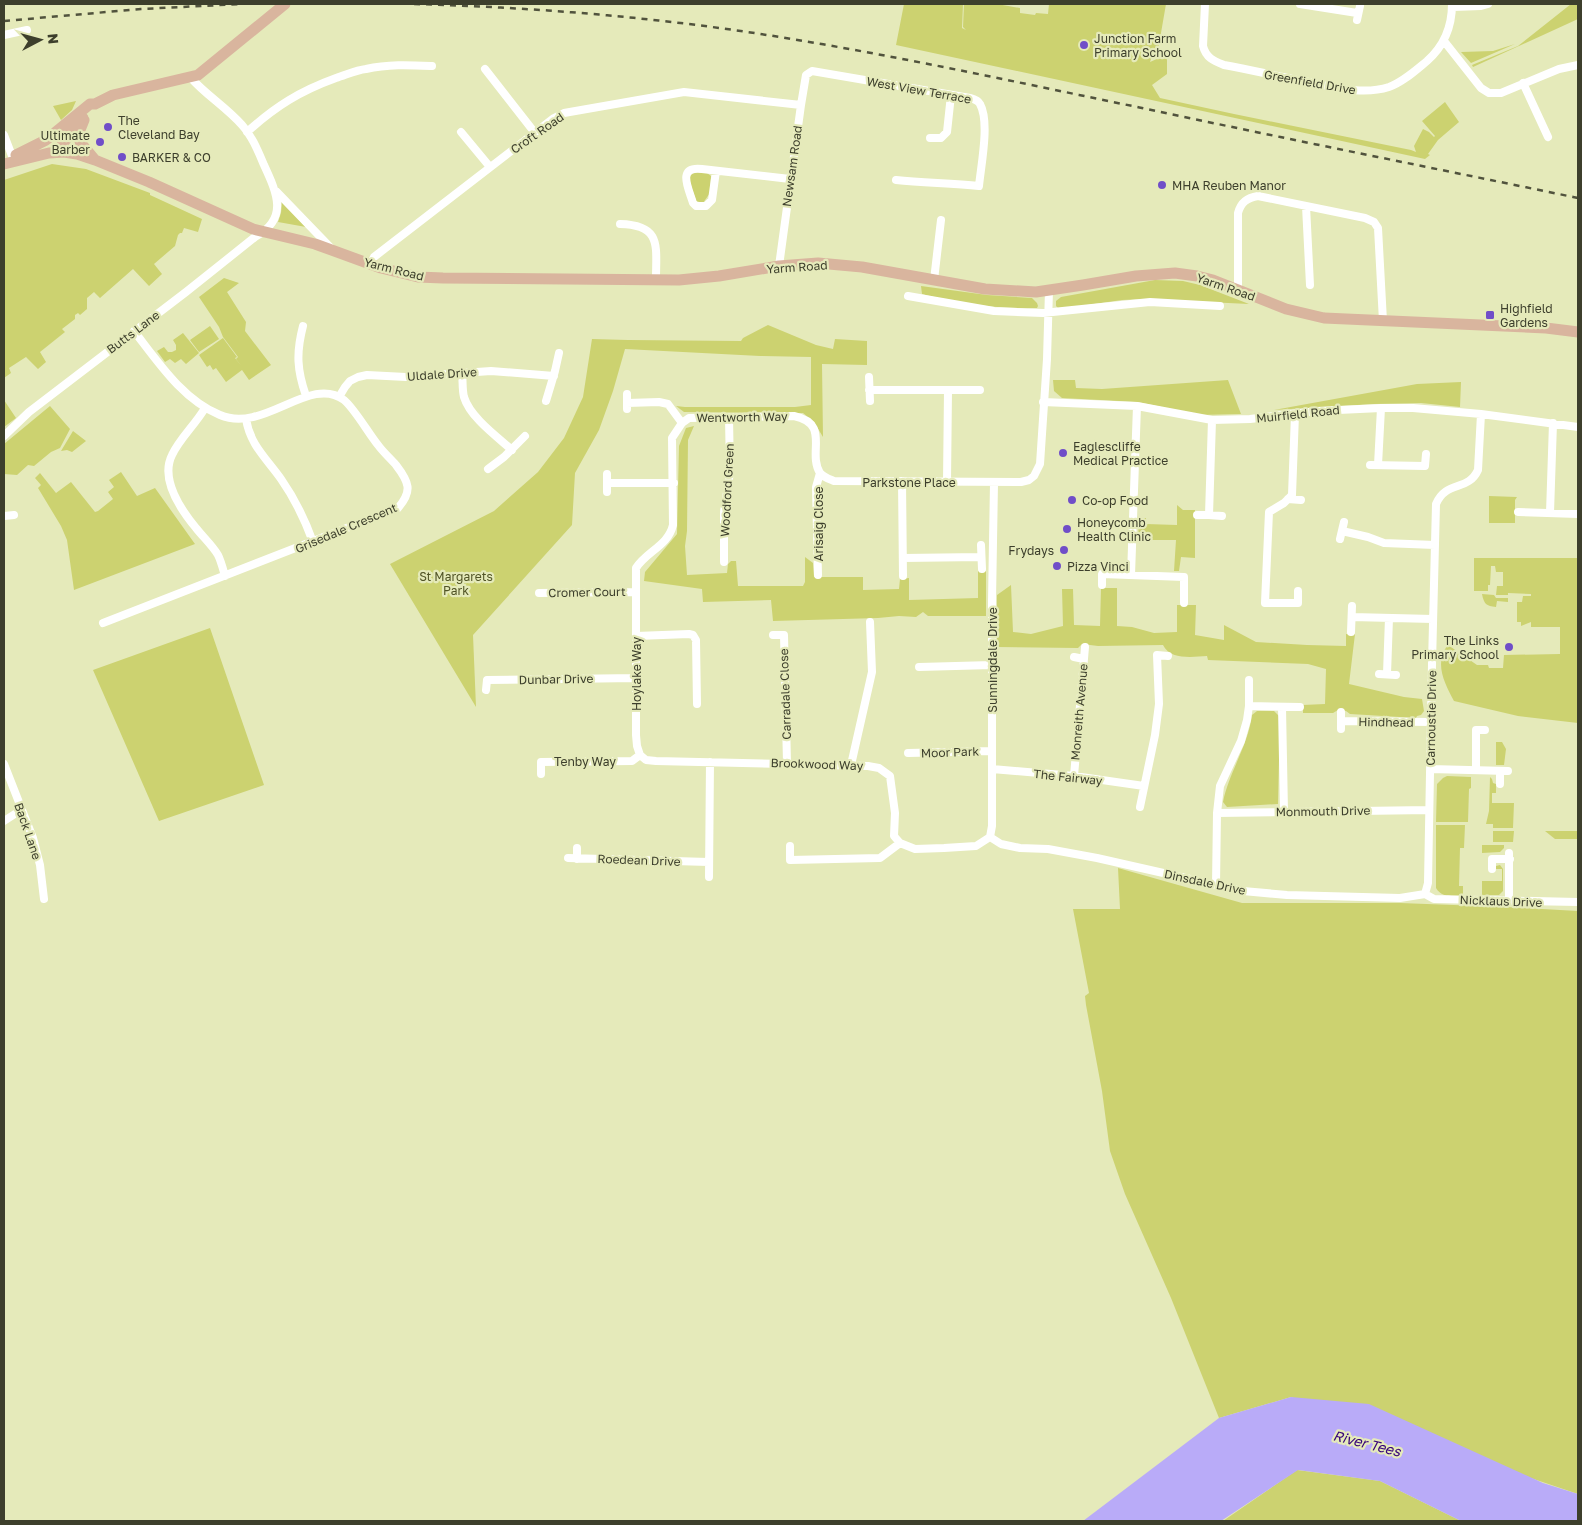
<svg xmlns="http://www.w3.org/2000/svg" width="1582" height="1525" font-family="'Golos Text',sans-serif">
	<rect width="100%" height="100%" fill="#e5eaba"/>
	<path fill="#ccd270" d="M 904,4 L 963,4 L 962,28 L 966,30 L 963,27 L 964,4 L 997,4 L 1020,8 L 1020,13 L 1035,15 L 1036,13 L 1048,14 L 1049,4 L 1166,4 L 1157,56 L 1151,59 L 1150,62 L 1159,58 L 1161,51 L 1167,52 L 1167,74 L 1152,85 L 1160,98 L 1234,114 L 1411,150 L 1416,152 L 1414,146 L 1423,129 L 1429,132 L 1434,137 L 1435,136 L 1422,121 L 1445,102 L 1459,122 L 1438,140 L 1428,154 L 1430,155 L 1425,159 L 896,45 Z
		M 1571,4 L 1578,4 L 1578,19 L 1473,67 L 1472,65 L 1518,46 Z
		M 1515,44 L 1471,63 L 1461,52 L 1493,51 Z
		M 76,101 L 72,110 L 61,120 L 53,106 Z
		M 52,164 L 86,169 L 150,193 L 150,195 L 202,219 L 198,232 L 184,228 L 182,233 L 180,233 L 178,235 L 175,246 L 154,264 L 162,274 L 149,286 L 133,269 L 100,298 L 94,292 L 87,298 L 87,309 L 80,315 L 78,313 L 75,315 L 75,319 L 62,329 L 65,332 L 40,352 L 46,362 L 38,369 L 26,357 L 9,368 L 11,373 L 4,378 L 4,180 Z
		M 694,172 L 707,173 L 711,176 L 710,193 L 703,203 L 696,201 L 689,179 L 689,176 Z
		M 282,202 L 306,227 L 278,222 L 281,213 Z
		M 224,278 L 239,283 L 227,292 L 246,322 L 245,331 L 271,365 L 249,380 L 242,370 L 226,382 L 216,368 L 213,370 L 210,365 L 207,367 L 199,355 L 223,338 L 237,357 L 235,358 L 242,367 L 236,359 L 238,357 L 223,337 L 219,327 L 199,297 Z
		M 1155,280 L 1183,281 L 1200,285 L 1249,304 L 1144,299 L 1122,300 L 1059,309 L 1056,306 L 1056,301 L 1061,297 Z
		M 921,286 L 987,295 L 1032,298 L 1037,303 L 1038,306 L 1037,308 C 998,309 960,304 922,294 Z
		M 768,325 L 816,345 L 833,349 L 835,339 L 867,341 L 867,365 L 822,364 L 823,437 L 814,422 L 803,413 L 684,412 L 676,406 L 685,407 L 795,407 L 811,405 L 811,357 L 760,356 L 625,349 L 613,391 L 599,430 L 575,473 L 572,525 L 473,635 L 476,707 L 390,564 L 494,511 L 538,472 L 564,438 L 583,397 L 592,339 L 628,340 L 741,341 L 743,338 Z
		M 210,326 L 219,339 L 199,352 L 190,340 Z
		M 183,333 L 199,353 L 186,364 L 181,359 L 175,363 L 170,359 L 165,362 L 157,351 L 164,347 L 168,352 L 172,352 L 176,350 L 176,345 L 173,340 Z
		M 1053,380 L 1075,380 L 1076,388 L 1102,389 L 1228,380 L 1241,414 L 1199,415 L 1138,402 L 1062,398 L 1054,391 Z
		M 1461,382 L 1460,407 L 1421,403 L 1374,404 L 1274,410 L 1417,384 Z
		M 4,400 L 16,418 L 4,427 Z
		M 50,406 L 70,429 L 60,448 L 51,452 L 34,466 L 28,465 L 17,475 L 4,474 L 4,444 Z
		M 694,426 L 688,440 L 687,531 L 685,546 L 687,575 L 727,573 L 728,564 L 731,561 L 736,561 L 738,586 L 803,586 L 805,582 L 805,557 L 813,563 L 814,577 L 863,577 L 863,590 L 899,589 L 900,579 L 909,578 L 909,600 L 978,598 L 978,571 L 986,571 L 986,616 L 928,616 L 923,612 L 916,617 L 899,616 L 878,618 L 773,621 L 771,600 L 703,602 L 702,589 L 644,581 L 645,572 L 677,534 L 679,446 L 686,428 Z
		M 73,431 L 86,441 L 72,452 L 67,450 L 61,451 Z
		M 121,472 L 137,496 L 155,488 L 195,544 L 74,590 L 67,540 L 61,526 L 38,488 L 41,485 L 35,478 L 40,473 L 56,493 L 71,482 L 95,512 L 98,511 L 113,499 L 108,492 L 114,487 L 109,480 Z
		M 1489,496 L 1517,497 L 1515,500 L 1515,523 L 1489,523 Z
		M 1177,505 L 1183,510 L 1195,510 L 1195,558 L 1181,557 L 1179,571 L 1174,571 L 1176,540 L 1138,540 L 1139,519 L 1146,518 L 1146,524 L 1177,525 Z
		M 1474,558 L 1578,558 L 1578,723 L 1518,716 L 1454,701 C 1445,684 1434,664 1447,646 L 1448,645 L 1477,665 L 1488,665 L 1489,668 L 1503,668 L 1504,655 L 1560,654 L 1560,627 L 1531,627 L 1531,622 L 1521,626 L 1521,622 L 1517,622 L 1517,602 L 1522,602 L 1523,596 L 1531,596 L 1531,594 L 1508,593 L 1508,595 L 1496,595 L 1497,586 L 1503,586 L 1503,572 L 1496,572 L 1495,566 L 1491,566 L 1490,585 L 1488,585 L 1488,591 L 1474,591 Z
		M 1011,585 L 1013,632 L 1031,634 L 1063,626 L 1062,589 L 1073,589 L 1074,625 L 1100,626 L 1101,588 L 1117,588 L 1117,626 L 1132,627 L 1154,633 L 1177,632 L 1177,605 L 1196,605 L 1195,635 L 1224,640 L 1224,625 L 1256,642 L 1307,645 L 1346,646 L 1346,634 L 1355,634 L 1349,684 L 1404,697 L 1422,699 L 1424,711 L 1421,715 L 1417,716 L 1416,718 L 1350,714 L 1346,711 L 1338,710 L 1333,713 L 1303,713 L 1303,705 L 1325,704 L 1326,669 L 1308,664 L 1208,660 L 1207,656 C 1192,657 1170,660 1163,645 L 1098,646 L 1082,644 L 1078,648 L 997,647 L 997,595 Z
		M 1482,594 L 1494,595 L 1496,598 L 1508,598 L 1508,602 L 1497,601 L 1496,607 C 1486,606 1484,604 1482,594 Z
		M 210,628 L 264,785 L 159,821 L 93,670 Z
		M 1257,711 L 1274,711 L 1280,717 L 1278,804 L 1227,807 L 1223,802 C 1229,772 1248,746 1252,715 Z
		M 1496,742 L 1502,742 L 1506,749 L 1504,765 L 1496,765 Z
		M 1447,776 L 1471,777 L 1471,788 L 1469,789 L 1468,822 L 1436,822 L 1437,784 L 1443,778 Z
		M 1490,777 L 1492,779 L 1493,783 L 1496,784 L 1496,793 L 1492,793 L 1492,803 L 1514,803 L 1513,828 L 1493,828 L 1493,824 L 1486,824 L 1489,811 Z
		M 1436,825 L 1465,825 L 1464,848 L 1460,848 L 1459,886 L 1463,886 L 1463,896 C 1452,896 1442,898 1436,888 Z
		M 1493,831 L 1514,831 L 1513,842 L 1493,842 Z
		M 1545,831 L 1578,831 L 1578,839 L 1555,839 Z
		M 1482,845 L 1504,845 L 1504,848 L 1500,852 L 1482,853 Z
		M 1500,865 L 1503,869 L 1503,891 L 1499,895 L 1482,895 L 1482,881 L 1502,881 L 1502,869 L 1496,869 L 1496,866 Z
		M 1118,868 L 1242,903 L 1400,903 L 1507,907 L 1578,911 L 1578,1494 L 1291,1397 L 1219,1418 L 1171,1298 L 1125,1194 L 1110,1151 L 1102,1091 L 1086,1005 L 1085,996 L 1089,993 L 1073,909 L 1120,909 Z
		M 1297,1470 L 1380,1481 L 1461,1521 L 1223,1521 Z"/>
	<path fill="#b9abf8" d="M 1291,1397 L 1369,1404 L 1543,1483 L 1578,1494 L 1578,1521 L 1461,1521 L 1380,1481 L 1298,1470 L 1221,1521 L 1083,1521 L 1219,1418 Z"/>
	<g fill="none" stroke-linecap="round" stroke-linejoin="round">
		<path stroke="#fff" stroke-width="8" d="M 1205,4 L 1203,46 C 1206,58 1214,61 1224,65 C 1251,70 1277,76 1303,81 C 1331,86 1361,96 1389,87 C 1403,82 1416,70 1427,61 C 1444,46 1452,27 1452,4
			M 1300,4 L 1357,13
			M 1453,7 L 1481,6 L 1488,4
			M 1357,20 L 1360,6
			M 4,35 L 27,30
			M 1444,41 L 1481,88 L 1489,93 L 1501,93 L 1559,69 L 1578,65
			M 485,69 L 535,133
			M 1523,83 L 1548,137
			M 247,132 C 276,106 300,91 336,78 C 346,75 356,70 366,69 C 388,64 409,65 432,66
			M 461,132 L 490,167
			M 4,135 L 14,161
			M 930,138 L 941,138 L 947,132 L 951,95
			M 716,171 L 712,200 L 706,206 L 696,206 L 693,203 C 689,189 676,166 702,169 L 790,179
			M 276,191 L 331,248
			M 1306,206 L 1310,285
			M 620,224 C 662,225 656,246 656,279
			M 370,265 L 374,257 L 541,128 L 554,118 L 564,113 L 684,92 L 801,105
			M 779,266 L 801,105 L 806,75 L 812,71 L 970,98 C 974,99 978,100 980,104 C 990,122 981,165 979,186 C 951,183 924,183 896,180
			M 934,280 L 941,220
			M 1238,289 L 1238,213 C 1241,202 1247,198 1258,196 L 1365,218 L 1374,222 L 1378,228 L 1383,321
			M 908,296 L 994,311 L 1043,313 L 1150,302 L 1220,306
			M 303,326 C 296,353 297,370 306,396
			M 462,373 C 463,381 462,389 464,397 C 470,417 496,436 512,450
			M 869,377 L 870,401
			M 869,390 L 980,390
			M 627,394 L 627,409
			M 339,397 L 345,387 L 350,381 L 358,377 L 367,375 L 406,377 L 491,371 L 554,376
			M 546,401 L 555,371 L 559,353
			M 1043,402 L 1137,406 L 1212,420 L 1250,419 L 1317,411 L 1381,408 L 1413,408 L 1481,414 L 1578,427
			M 627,403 L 659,402 L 668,404 L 682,423
			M 205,408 C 195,425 180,438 172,455 C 160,479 181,510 196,528 C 203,537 212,545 218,555 C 221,561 223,569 225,576
			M 1295,414 L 1292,495 L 1284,503 L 1269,512 L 1265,603 L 1298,603 L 1298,591
			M 246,419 C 250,445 267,459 281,479 C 295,499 305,520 313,542
			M 1212,420 L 1209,515 L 1222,516
			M 4,436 L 29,412 L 186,292 L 255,237 C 289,219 277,193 264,165 C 258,151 252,136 242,125 C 226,107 206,95 191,78
			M 1370,465 L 1425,466 L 1426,454
			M 1378,465 L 1381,408
			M 488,469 L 504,457 L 525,436
			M 902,481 L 903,576
			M 947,482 L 948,390
			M 607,483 L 674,483
			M 607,492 L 607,474
			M 1288,499 L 1301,500
			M 1518,512 L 1578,514
			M 1550,513 L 1553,423
			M 1197,515 L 1209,515
			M 4,516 L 14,515
			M 1342,531 L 1368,537 L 1384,543 L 1435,545
			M 1340,539 L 1344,522
			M 981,545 L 982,569
			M 903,558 L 981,557
			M 724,562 L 724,512 L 730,472 L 729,418
			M 818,575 L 816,487 L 820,473
			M 1131,575 L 1137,406
			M 1102,585 L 1102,574 L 1184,577 L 1184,603
			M 539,593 L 636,592
			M 1352,617 L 1433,619
			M 103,623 L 398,508 C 413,491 409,482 396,465 C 390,458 383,452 378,445 C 369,434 354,408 344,400 C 310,374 264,434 220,415 C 183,400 158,362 134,331
			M 1351,632 L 1352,606
			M 773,635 L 784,635 L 787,763
			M 636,636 L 689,634 L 693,635 L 696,640 L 697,704
			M 1074,657 L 1084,659
			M 919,667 L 992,665
			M 1379,674 L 1396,675
			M 1387,674 L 1389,618
			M 486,690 L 487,680 L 636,678
			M 1249,706 L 1300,707
			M 1282,707 L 1284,812
			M 1341,721 L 1431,722
			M 1341,729 L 1341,712
			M 908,753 L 992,751
			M 640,755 L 637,746 L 636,735 L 636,568 C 647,551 668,546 673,525 L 672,438 L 682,423 L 689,418 L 794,416 C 831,424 807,452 820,473 C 823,477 829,479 834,481 L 1021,482 L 1029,480 L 1034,476 L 1040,464 L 1047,359 L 1049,290
			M 640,755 L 646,760 L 656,761 L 868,766 L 879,768 L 890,776 L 895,813 L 894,836 L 900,843 L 915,849 L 944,848 L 976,846 L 990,837
			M 4,764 L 33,838 L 40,865 L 44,899
			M 851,765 L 872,672 L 870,622
			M 992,769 L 1074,776 L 1144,786
			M 1430,769 L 1508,771
			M 1476,770 L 1476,730 L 1485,730
			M 541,774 L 541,762 L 632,761 L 640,755
			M 1074,776 L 1085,647
			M 1500,784 L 1500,771
			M 1140,807 L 1155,735 L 1159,704 L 1157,655 L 1168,656
			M 1217,813 L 1429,810
			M 4,821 L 21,810
			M 990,837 L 1001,844 L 1020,848 L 1048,849 L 1097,858 L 1243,891 L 1287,895 L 1400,898 L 1425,894
			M 990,837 L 992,826 L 992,601 L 994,483
			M 790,846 L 790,860 L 880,858 L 900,843
			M 568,858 L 709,862
			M 577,859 L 577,848
			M 1492,869 L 1492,859 L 1510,859
			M 709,877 L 710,762
			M 1216,885 L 1217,813 L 1220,786 L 1241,741 L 1247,720 L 1249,706 L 1249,680
			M 1425,894 L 1428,883 L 1432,664 L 1436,504 C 1446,480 1468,492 1478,470 L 1481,414
			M 1425,894 L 1434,899 L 1578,902
			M 1509,901 L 1509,853"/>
		<path stroke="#d9b59e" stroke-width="11" d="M 84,120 L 80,130 L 80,142 L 95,160
			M 57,152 L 72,131 L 83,118
			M 16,155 L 46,140 L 90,104 L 95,104 L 113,95 L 198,75 L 285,4
			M 4,164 L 49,153 L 64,152 L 77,154 L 95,160 L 149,182 L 253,229 L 315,244 L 381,268 L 418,277 L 443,278 L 679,280 L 719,276 L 779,266 L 818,263 L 862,267 L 985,289 L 1036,292 L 1083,285 L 1136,276 L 1175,273 L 1197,276 L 1213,280 L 1286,309 L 1324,318 L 1546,328 L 1578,332"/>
		<path stroke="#51533d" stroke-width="2.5" stroke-dasharray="6 6" stroke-linecap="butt" d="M 414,4 C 521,7 628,15 734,30 C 871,50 1006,80 1142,108 C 1287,139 1433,168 1578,198
			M 4,21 L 141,9 L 241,4"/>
	</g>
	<g fill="#704ec8" stroke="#e5eaba" stroke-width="2">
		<circle cx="1084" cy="45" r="5"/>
		<circle cx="108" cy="127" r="5"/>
		<circle cx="100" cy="142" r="5"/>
		<circle cx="122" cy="157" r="5"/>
		<circle cx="1162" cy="185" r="5"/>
		<rect x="1485" y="310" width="10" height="10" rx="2.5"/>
		<circle cx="1063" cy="453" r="5"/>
		<circle cx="1072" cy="500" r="5"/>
		<circle cx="1067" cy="529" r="5"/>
		<circle cx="1064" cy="550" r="5"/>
		<circle cx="1057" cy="566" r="5"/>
		<circle cx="1509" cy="647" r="5"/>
	</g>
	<g text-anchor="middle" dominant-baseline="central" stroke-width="4.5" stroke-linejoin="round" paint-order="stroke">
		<g font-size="12" fill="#3d3f2c" stroke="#e5eaba" text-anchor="start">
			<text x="1094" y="38">Junction Farm<tspan x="1094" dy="14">Primary School</tspan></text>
			<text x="118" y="120">The<tspan x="118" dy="14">Cleveland Bay</tspan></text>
			<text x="90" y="135" text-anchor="end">Ultimate<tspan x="90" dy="14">Barber</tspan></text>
			<text x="132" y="157">BARKER &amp; CO</text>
			<text x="1172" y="185">MHA Reuben Manor</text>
			<text x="1500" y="308">Highfield<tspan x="1500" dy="14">Gardens</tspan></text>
			<text x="1073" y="446">Eaglescliffe<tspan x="1073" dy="14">Medical Practice</tspan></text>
			<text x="1082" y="500">Co-op Food</text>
			<text x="1077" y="522">Honeycomb<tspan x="1077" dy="14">Health Clinic</tspan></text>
			<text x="1054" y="550" text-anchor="end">Frydays</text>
			<text x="1067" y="566">Pizza Vinci</text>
			<text x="1499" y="640" text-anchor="end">The Links<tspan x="1499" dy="14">Primary School</tspan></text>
		</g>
		<g font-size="12" fill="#3d3f2c" stroke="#e5eaba">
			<text transform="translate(1310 82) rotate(10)">Greenfield Drive</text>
			<text transform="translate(919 90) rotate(10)">West View Terrace</text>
			<text transform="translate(537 133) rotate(-35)">Croft Road</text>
			<text transform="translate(792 166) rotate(-82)">Newsam Road</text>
			<text transform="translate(797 267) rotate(-4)">Yarm Road</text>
			<text transform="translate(394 269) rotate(14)">Yarm Road</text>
			<text transform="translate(1226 287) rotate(19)">Yarm Road</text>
			<text transform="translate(133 332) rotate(-37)">Butts Lane</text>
			<text transform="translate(442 374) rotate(-4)">Uldale Drive</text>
			<text transform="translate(1298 414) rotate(-6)">Muirfield Road</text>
			<text transform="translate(742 417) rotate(-1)">Wentworth Way</text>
			<text x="909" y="482">Parkstone Place</text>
			<text transform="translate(727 490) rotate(-87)">Woodford Green</text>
			<text transform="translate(818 524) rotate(-90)">Arisaig Close</text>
			<text transform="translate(346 528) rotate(-23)">Grisedale Crescent</text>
			<text transform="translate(587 592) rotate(-1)">Cromer Court</text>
			<text transform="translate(992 660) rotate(-90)">Sunningdale Drive</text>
			<text transform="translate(636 674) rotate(-90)">Hoylake Way</text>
			<text transform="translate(556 679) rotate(-1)">Dunbar Drive</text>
			<text transform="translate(785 694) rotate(-92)">Carradale Close</text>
			<text transform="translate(1079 712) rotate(-85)">Monreith Avenue</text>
			<text transform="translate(1431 718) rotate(-89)">Carnoustie Drive</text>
			<text transform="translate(1386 722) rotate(1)">Hindhead</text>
			<text transform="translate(950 752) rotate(-2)">Moor Park</text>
			<text x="585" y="761">Tenby Way</text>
			<text transform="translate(817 764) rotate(2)">Brookwood Way</text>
			<text transform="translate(1068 777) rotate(6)">The Fairway</text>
			<text transform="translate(1323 811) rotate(-1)">Monmouth Drive</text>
			<text transform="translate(28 831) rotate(71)">Back Lane</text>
			<text transform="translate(639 860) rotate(2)">Roedean Drive</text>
			<text transform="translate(1205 882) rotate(12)">Dinsdale Drive</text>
			<text transform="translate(1501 901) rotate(2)">Nicklaus Drive</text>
		</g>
		<g font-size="12" fill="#515426" stroke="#e5eaba">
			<text x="456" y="576">St Margarets<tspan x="456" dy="14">Park</tspan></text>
		</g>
		<g font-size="14" font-style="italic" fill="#370379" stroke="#e5eaba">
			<text transform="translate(1367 1443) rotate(14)">River Tees</text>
		</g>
	</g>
	<rect width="1582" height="1525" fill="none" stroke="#3d3f2c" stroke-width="10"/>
	<g transform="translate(40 40) rotate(84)" stroke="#e5eaba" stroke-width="4" paint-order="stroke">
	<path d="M0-4L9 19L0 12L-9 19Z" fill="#3d3f2c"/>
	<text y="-8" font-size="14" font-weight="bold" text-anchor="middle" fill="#3d3f2c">N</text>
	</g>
</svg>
